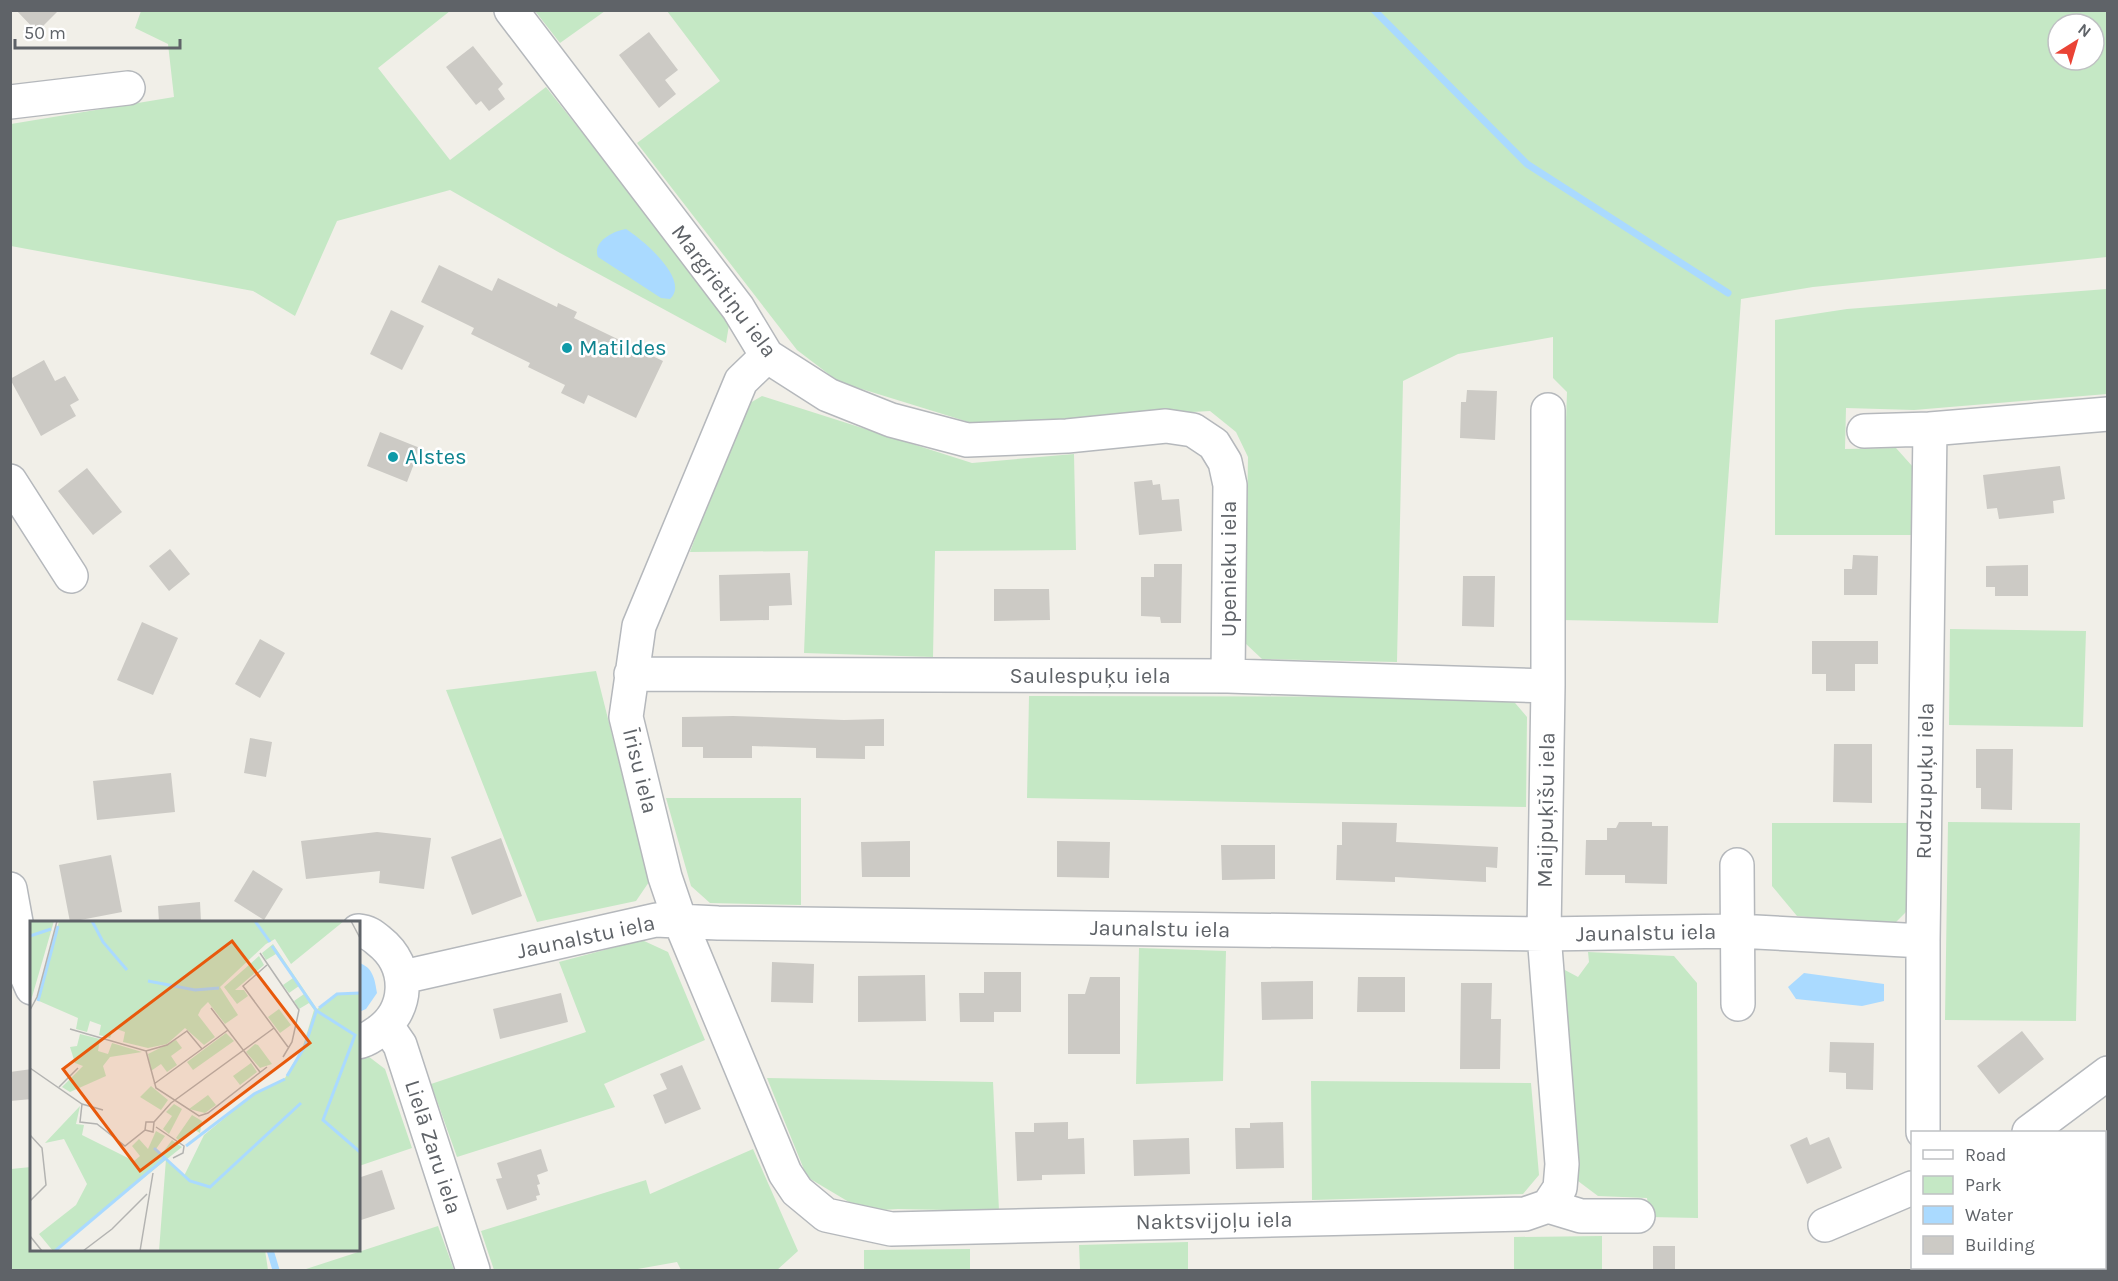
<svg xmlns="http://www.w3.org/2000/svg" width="2118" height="1281" font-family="Karla,sans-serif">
	<rect width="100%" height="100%" fill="#f1efe8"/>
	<path fill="#c5e8c5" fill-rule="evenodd" d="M 141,11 L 450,11 L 378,68 L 450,160 L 546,87 L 730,319 L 726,343 L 560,253 L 450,190 L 337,221 L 295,316 L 253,291 L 11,246 L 11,124 L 174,97 L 168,44 L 135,28 Z
		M 535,11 L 605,11 L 560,43 Z
		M 667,11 L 2107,11 L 2107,257 L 1813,287 L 1741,299 L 1718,623 L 1560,620 L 1558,430 L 1566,421 L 1567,392 L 1553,378 L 1553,337 L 1458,354 L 1403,381 L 1397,662 L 1262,659 L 1245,643 L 1248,457 L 1236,432 L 1210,411 L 975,424 L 839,382 L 797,350 L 637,143 L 720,81 ZM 2058,24 L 2094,24 L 2094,60 L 2058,60 Z
		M 2107,289 L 2107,394 L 1914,410 L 1846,408 L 1845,449 L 1896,448 L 1913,467 L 1913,535 L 1775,535 L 1775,320 L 1847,309 Z
		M 762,396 L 972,463 L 1074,454 L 1076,550 L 935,551 L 933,657 L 804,653 L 808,551 L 690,552 L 743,407 Z
		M 1950,629 L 2086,631 L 2083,727 L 1949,725 Z
		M 596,671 L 649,882 L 636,901 L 537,922 L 446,690 Z
		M 1029,696 L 1510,697 L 1527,717 L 1526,807 L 1027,798 Z
		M 666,798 L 801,798 L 801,905 L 710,903 L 691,886 Z
		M 1948,822 L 2080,823 L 2076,1021 L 1945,1020 Z
		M 1772,823 L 1908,823 L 1906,912 L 1893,925 L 1797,916 L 1772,886 Z
		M 642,940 L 668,952 L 705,1040 L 604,1084 L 615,1107 L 457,1157 L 431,1084 L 586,1032 L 559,962 Z
		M 1139,948 L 1226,951 L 1223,1081 L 1136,1084 Z
		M 1588,952 L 1674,956 L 1697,983 L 1698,1218 L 1650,1217 L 1647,1198 L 1598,1196 L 1578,1181 L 1563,969 L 1578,977 L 1589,962 Z
		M 364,1053 L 385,1069 L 412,1148 L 359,1166 L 358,1054 Z
		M 767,1078 L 993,1082 L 999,1211 L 898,1209 L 864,1211 L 807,1177 Z
		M 1311,1081 L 1531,1083 L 1539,1175 L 1523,1194 L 1312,1200 Z
		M 753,1149 L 798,1251 L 777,1270 L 681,1270 L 677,1262 L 632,1270 L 494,1270 L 481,1231 L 646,1180 L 650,1194 Z
		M 31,1167 L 32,1250 L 265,1250 L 268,1270 L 11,1270 L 11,1169 Z
		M 2107,1222 L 2107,1270 L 2042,1270 L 2050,1268 L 2104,1268 L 2105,1224 Z
		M 438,1226 L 454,1270 L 303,1270 Z
		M 1602,1236 L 1602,1270 L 1514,1270 L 1514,1237 Z
		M 1188,1242 L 1188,1270 L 1080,1270 L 1079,1245 Z
		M 970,1249 L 970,1270 L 864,1270 L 864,1250 Z"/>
	<path fill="#aadaff" d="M 626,229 C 642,239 691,280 670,299 L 661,298 L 598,257 C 592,242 613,231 626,229 Z
		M 359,963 C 373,967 375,980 377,993 L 366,1009 L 359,1012 Z
		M 1804,973 L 1884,984 L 1884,1001 L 1862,1006 L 1796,999 L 1788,987 Z"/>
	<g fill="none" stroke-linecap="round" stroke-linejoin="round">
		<path stroke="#aadaff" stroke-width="7" d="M 1374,10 L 1527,164 L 1728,293
			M 2104,1243 L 2108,1241
			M 270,1250 L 276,1270
			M 2069,1270 L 2073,1268"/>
	</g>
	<path fill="#cccac5" d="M 16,10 L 59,10 L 37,32 Z
		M 649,32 L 678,70 L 665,80 L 676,94 L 659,108 L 619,55 Z
		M 473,46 L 503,84 L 498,89 L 505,99 L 489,111 L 481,101 L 476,105 L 446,67 Z
		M 439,265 L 492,291 L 498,278 L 557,307 L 558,303 L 577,312 L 574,318 L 663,361 L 636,418 L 588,395 L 584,404 L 561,393 L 565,385 L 528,367 L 530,363 L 471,334 L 474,328 L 421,302 Z
		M 391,310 L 424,326 L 402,370 L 370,354 Z
		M 44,360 L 55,381 L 65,376 L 79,400 L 70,405 L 76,416 L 41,436 L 10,379 Z
		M 1467,390 L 1497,391 L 1495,440 L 1460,438 L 1461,402 L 1466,402 Z
		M 380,432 L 420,448 L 407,482 L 367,466 Z
		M 2060,466 L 2065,499 L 2053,501 L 2054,513 L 1999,519 L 1997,508 L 1987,509 L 1983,475 Z
		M 87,468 L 122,512 L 93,535 L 58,491 Z
		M 1152,480 L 1153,485 L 1160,484 L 1162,500 L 1179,499 L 1182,531 L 1139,535 L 1134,482 Z
		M 170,549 L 190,574 L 169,591 L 149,566 Z
		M 1853,555 L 1878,556 L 1877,595 L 1844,595 L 1844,569 L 1852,569 Z
		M 1154,564 L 1182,564 L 1181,623 L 1161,623 L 1160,617 L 1141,616 L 1141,577 L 1154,577 Z
		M 2028,565 L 2028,596 L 1995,596 L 1995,587 L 1986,587 L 1986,566 Z
		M 790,573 L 792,605 L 769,606 L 769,620 L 720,621 L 719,575 Z
		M 1463,576 L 1495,576 L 1494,627 L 1462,626 Z
		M 994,589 L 1049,589 L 1050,620 L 994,621 Z
		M 142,622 L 178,638 L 153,695 L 117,680 Z
		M 260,639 L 285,653 L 260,698 L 235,684 Z
		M 1812,641 L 1878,641 L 1878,664 L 1855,664 L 1855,691 L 1826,691 L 1826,674 L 1812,674 Z
		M 733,716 L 844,720 L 884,719 L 884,746 L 865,746 L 865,759 L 816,758 L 816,748 L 752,746 L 752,758 L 703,758 L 703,747 L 682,747 L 682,717 Z
		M 250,738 L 272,742 L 266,777 L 244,773 Z
		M 1834,744 L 1872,744 L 1872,803 L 1833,802 Z
		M 1976,749 L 2013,749 L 2012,810 L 1981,809 L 1981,788 L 1976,788 Z
		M 171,773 L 175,812 L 97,820 L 93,781 Z
		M 1342,822 L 1397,823 L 1396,842 L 1498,847 L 1497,868 L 1486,867 L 1486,882 L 1395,877 L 1395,882 L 1336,880 L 1337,845 L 1342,845 Z
		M 1619,822 L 1652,822 L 1652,826 L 1668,826 L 1667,884 L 1625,883 L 1625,875 L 1585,875 L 1586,840 L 1607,840 L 1607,828 L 1616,828 Z
		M 377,832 L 431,838 L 424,889 L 379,883 L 380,871 L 306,879 L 301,841 Z
		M 501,838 L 522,896 L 472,915 L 451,857 Z
		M 910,841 L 910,877 L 862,877 L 861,842 Z
		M 1057,841 L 1110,842 L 1109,878 L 1057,877 Z
		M 1221,845 L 1275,845 L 1275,879 L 1222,880 Z
		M 111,855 L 122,912 L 70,922 L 59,865 Z
		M 253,870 L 283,889 L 264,920 L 234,901 Z
		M 200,902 L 201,922 L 159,922 L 158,906 Z
		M 772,962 L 814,964 L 813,1003 L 771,1002 Z
		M 984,972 L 1021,972 L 1021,1012 L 994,1012 L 994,1022 L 960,1022 L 959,993 L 984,993 Z
		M 925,975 L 926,1021 L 858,1022 L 858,976 Z
		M 1090,977 L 1120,977 L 1120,1054 L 1068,1054 L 1068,994 L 1085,994 Z
		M 1358,977 L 1405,977 L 1405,1012 L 1357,1012 Z
		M 1313,981 L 1313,1019 L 1262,1020 L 1261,982 Z
		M 1461,983 L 1492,983 L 1491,1019 L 1501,1019 L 1500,1069 L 1460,1069 Z
		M 561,993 L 568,1022 L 500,1039 L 493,1009 Z
		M 2022,1031 L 2044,1059 L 1999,1094 L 1977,1066 Z
		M 1830,1042 L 1874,1043 L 1873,1090 L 1846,1089 L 1846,1073 L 1829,1072 Z
		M 682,1065 L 701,1109 L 665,1124 L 653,1095 L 667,1089 L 660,1074 Z
		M 32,1069 L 32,1099 L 10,1101 L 10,1072 Z
		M 1068,1122 L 1068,1139 L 1084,1138 L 1085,1174 L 1042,1175 L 1042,1180 L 1017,1181 L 1015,1132 L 1034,1132 L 1034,1123 Z
		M 1283,1122 L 1284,1168 L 1236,1169 L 1235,1128 L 1250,1128 L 1250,1123 Z
		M 1807,1137 L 1810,1145 L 1829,1137 L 1842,1168 L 1807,1184 L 1790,1145 Z
		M 1189,1138 L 1190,1174 L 1134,1176 L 1133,1140 Z
		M 541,1149 L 548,1171 L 537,1175 L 540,1184 L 537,1185 L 540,1195 L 536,1196 L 537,1200 L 507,1210 L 496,1179 L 502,1178 L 497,1163 Z
		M 382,1170 L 395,1209 L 358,1221 L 358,1178 Z
		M 1653,1246 L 1675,1246 L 1675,1270 L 1653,1270 Z"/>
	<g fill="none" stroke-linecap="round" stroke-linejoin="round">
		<defs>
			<path id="minor" d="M 511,10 L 738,308 L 767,356 L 828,395 L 891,420 L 967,440 L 1067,436 L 1166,426 L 1193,430 L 1214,444 L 1225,462 L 1230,485 L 1228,676
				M 10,102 L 128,88
				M 767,356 L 741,381 L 639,626 L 626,717 L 665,877 L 680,921 L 785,1173 L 797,1191 L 826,1215 L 891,1229 L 1525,1214 L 1548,1206 L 1581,1216 L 1638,1216
				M 1548,410 L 1548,686 L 1544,934 L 1562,1164 L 1560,1188 L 1548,1206
				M 1864,431 L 1930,429
				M 10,481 L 71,576
				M 631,674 L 1228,676 L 1548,686
				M 1737,865 L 1738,1004
				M 10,889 L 25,972 L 32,988
				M 358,931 C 368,932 372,935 379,941 C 411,966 410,1012 375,1034 C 369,1038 365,1041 358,1042
				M 403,977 L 656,920 L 718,923 L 1544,934 L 1737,931 L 1923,941
				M 387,1026 L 400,1045 L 473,1270
				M 1923,1132 L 1923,941 L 1930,429 L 2108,414
				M 2029,1132 L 2108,1073
				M 1825,1225 L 1912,1188"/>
		</defs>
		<use href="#minor" stroke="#b5b8bc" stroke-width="36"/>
		<use href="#minor" stroke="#fff" stroke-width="33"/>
	</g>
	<g fill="#0f9aa8" stroke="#fff" stroke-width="2">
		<circle cx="567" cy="348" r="6"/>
		<circle cx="393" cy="457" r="6"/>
	</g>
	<g text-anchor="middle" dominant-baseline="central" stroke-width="5" stroke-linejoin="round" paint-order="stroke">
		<g font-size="22" fill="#5f6368" stroke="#fff">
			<text transform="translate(724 291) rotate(53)">Margrietiņu iela</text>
			<text transform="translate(1229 569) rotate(-90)">Upenieku iela</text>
			<text x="1090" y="676">Saulespuķu iela</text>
			<text transform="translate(640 771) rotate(76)">Īrisu iela</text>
			<text transform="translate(1925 781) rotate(-89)">Rudzupuķu iela</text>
			<text transform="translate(1546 810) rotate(-89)">Maijpuķīšu iela</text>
			<text transform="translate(1160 929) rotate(1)">Jaunalstu iela</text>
			<text transform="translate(1646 933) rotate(-1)">Jaunalstu iela</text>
			<text transform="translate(586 937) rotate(-12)">Jaunalstu iela</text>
			<text transform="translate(433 1147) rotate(72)">Lielā Zaru iela</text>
			<text transform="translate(1214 1221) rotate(-1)">Naktsvijoļu iela</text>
		</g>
		<g font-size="22" fill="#0d838f" stroke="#fff" text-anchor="start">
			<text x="579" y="348">Matildes</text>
			<text x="405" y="457">Alstes</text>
		</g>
	</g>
	<g transform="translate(30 921)">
		<rect width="330" height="330" fill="#f1efe8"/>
		<path d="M 0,0 L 24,0 L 0,83 ZM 29,0 L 314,0 L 261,43 L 245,18 L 236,23 L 190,66 L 208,94 L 195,103 L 178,81 L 171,88 L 168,94 L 185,116 L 174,124 L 155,107 L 137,123 L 118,127 L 93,121 L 95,111 L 84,107 L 80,117 L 69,114 L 71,104 L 60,100 L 57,111 L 46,108 L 48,97 L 9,80 ZM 243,23 L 287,88 L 307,73 L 330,72 L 330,330 L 129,330 L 136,238 L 154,255 L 174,214 L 224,173 L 255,157 L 273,125 L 284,89 L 279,82 L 269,88 L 264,80 L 274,73 L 269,65 L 259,72 L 253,64 L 263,57 L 246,33 L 236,39 L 232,32 ZM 229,35 L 234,44 L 205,69 L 214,69 L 218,75 L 207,83 L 194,66 ZM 249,88 L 261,104 L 250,112 L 238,96 ZM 196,112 L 204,120 L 163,149 L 157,141 ZM 50,113 L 70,118 L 68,130 L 78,133 L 82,122 L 112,131 L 80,136 L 73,145 L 76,155 L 40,171 L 32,166 L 53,145 L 45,142 L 40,126 L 47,125 ZM 146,119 L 152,127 L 141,135 L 147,144 L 137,151 L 131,143 L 121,150 L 118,133 ZM 225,123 L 228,124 L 242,143 L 230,147 L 216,131 ZM 221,142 L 227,151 L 210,164 L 203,155 ZM 121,165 L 138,179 L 131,189 L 110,176 ZM 178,174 L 186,184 L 175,192 L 159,188 ZM 144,183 L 152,188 L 139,213 L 133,208 L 142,195 L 136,191 ZM 50,185 L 46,203 L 54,204 L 52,214 L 104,240 L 110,235 L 102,225 L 109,218 L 118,228 L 126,210 L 135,215 L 126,228 L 131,234 L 142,219 L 152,226 L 23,330 L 9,313 L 46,284 L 57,263 L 34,218 L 15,222 ZM 162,194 L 172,200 L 170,212 L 163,208 L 151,221 L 146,217 Z" fill="#c5e8c5"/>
		<path fill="none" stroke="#aadaff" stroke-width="3" d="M 62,0 L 73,21 L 97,49M 225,0 L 240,21M 0,15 L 21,8M 242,25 L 286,89M 118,60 L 165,69 L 189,67M 8,80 L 28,5M 289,87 L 307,73 L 330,72M 287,90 L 325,114 L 293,199 L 330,231M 257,155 L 275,125 L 287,88M 156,225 L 224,173 L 255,158M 124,227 L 160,260 L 180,266 L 271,182M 25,330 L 134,238"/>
		<path fill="none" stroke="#b3b3b1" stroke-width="1.5" d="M 321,0 L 330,17M 230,32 L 269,89 L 262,121 L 253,136M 237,44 L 213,65 L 258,126M 181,87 L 230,151M 0,89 L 7,76 L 27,0M 40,108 L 116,130 L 137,124 L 157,110 L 172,128M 116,130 L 126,167 L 169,195 L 178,192 L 237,146M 0,147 L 52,183 L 73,189M 124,163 L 198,109M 29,166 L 48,147M 52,183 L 50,201 L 67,203 L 95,225 L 115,209 L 116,201 L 124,201 L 123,211 L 115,209M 124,201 L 141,182 L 244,107M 126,206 L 154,225 L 153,232 L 143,237M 0,214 L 12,227 L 16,264 L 0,280M 0,315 L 12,330M 53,330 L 82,308 L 117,273M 110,330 L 123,252"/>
		<path fill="#e8590c" fill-opacity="0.15" stroke="#e8590c" stroke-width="3" d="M 202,20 L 280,122 L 110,250 L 33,148 Z"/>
		<rect width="330" height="330" fill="none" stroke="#5f6368" stroke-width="3"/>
	</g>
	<rect width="2118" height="1281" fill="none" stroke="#5f6368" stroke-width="24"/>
	<rect x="1911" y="1131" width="195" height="138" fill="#ffffff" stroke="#bfc1c3" stroke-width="1.5"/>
	<rect x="1923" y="1150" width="30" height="9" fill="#ffffff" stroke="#bfc1c3" stroke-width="1.5"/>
	<text x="1965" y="1161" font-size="18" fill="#5f6368">Road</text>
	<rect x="1923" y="1176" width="30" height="18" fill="#c5e8c5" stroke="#bfc1c3" stroke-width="1.5"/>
	<text x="1965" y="1191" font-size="18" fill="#5f6368">Park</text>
	<rect x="1923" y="1206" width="30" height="18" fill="#aadaff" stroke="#bfc1c3" stroke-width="1.5"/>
	<text x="1965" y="1221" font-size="18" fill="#5f6368">Water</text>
	<rect x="1923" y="1236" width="30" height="18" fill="#cccac5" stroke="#bfc1c3" stroke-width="1.5"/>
	<text x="1965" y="1251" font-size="18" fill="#5f6368">Building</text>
	<g transform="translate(2076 42) rotate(37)"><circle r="28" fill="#ffffff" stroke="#bfc1c3" stroke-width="1.5"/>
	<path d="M0-4.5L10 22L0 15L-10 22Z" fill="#ea4335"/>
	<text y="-9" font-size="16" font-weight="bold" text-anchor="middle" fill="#5f6368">N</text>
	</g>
	<path d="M15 39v9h165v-9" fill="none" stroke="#5f6368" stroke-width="3"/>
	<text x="24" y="39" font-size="18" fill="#5f6368" stroke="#ffffff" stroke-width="4.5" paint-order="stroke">50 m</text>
</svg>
